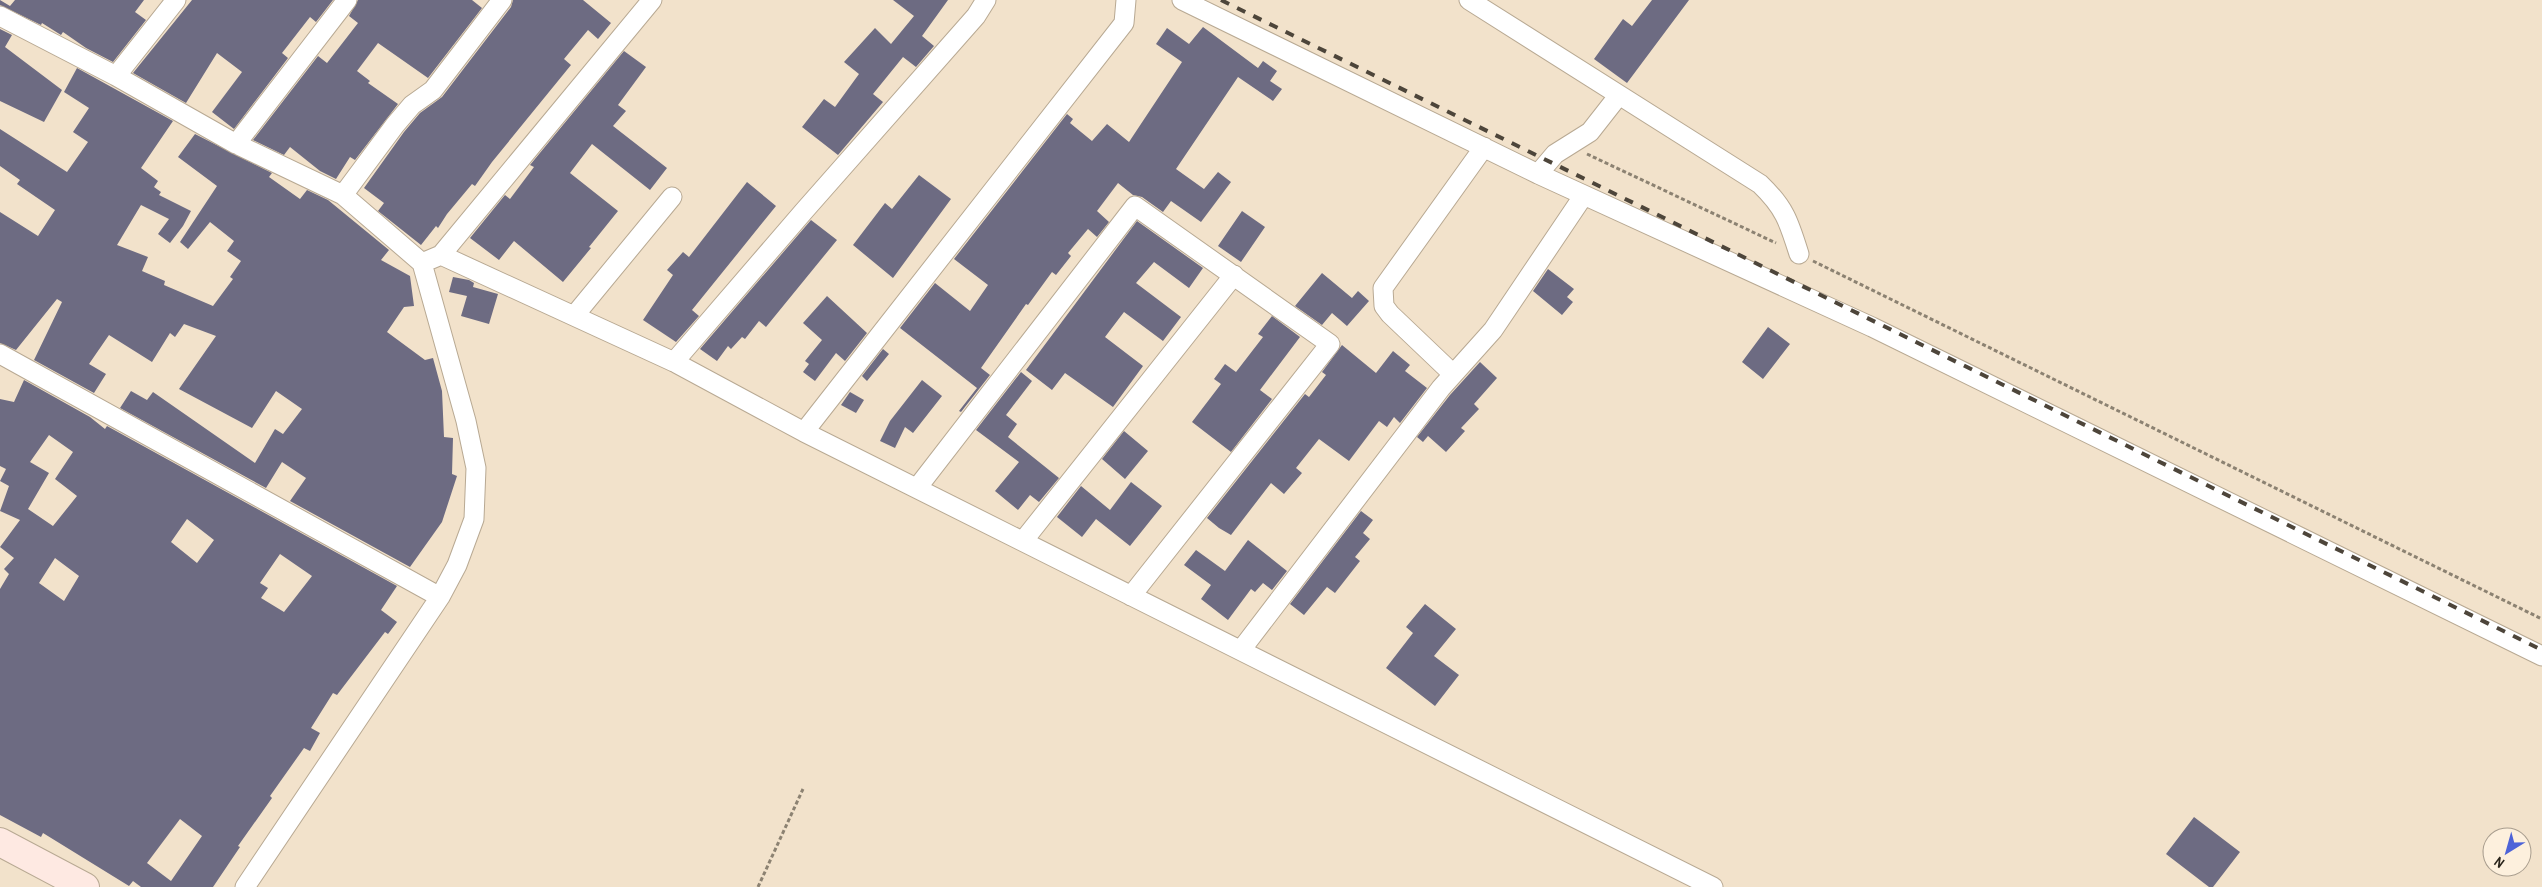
<svg xmlns="http://www.w3.org/2000/svg" width="2542" height="887" font-family="'Archivo Narrow',sans-serif">
	<rect width="100%" height="100%" fill="#f2e2cb"/>
	<path fill="#6d6b82" fill-rule="evenodd" d="M 0,0 L 10,6 L 15,0 L 144,0 L 135,12 L 146,20 L 113,62 L 86,48 L 63,32 L 61,35 L 42,23 L 41,25 L 0,5 Z
		M 192,0 L 333,0 L 316,22 L 310,17 L 282,53 L 288,58 L 234,129 L 212,112 L 242,72 L 217,53 L 186,103 L 133,73 Z
		M 358,0 L 472,0 L 482,8 L 428,78 L 378,43 L 357,71 L 370,81 L 368,83 L 398,104 L 355,160 L 350,157 L 336,179 L 320,171 L 290,147 L 284,155 L 253,140 L 318,56 L 327,63 L 358,23 L 349,16 Z
		M 513,0 L 583,0 L 611,23 L 598,39 L 588,30 L 564,59 L 571,65 L 492,162 L 475,186 L 472,184 L 447,214 L 438,228 L 436,226 L 421,245 L 378,211 L 384,203 L 364,188 L 404,132 L 420,113 L 442,97 L 511,7 Z
		M 893,0 L 948,0 L 922,36 L 934,46 L 916,67 L 903,57 L 873,94 L 883,102 L 838,155 L 802,127 L 824,99 L 835,107 L 859,74 L 844,62 L 875,28 L 891,44 L 914,16 Z
		M 1652,0 L 1689,0 L 1627,83 L 1594,59 L 1623,19 L 1632,26 Z
		M 1203,27 L 1258,68 L 1263,61 L 1277,71 L 1270,81 L 1282,89 L 1273,101 L 1238,77 L 1176,169 L 1204,189 L 1218,172 L 1231,182 L 1201,222 L 1171,201 L 1163,212 L 1142,197 L 1133,195 L 1118,183 L 1097,211 L 1109,222 L 1097,237 L 1088,229 L 1068,253 L 1071,256 L 1056,275 L 1052,272 L 1028,305 L 1026,304 L 981,368 L 990,375 L 961,412 L 959,411 L 977,388 L 900,328 L 935,283 L 970,311 L 988,285 L 954,259 L 1067,114 L 1073,119 L 1070,123 L 1092,141 L 1107,124 L 1129,142 L 1182,62 L 1156,44 L 1167,28 L 1189,44 Z
		M 0,29 L 12,35 L 5,47 L 62,90 L 44,122 L 0,101 Z
		M 624,51 L 646,67 L 618,105 L 626,111 L 613,126 L 667,168 L 650,190 L 592,144 L 570,173 L 618,211 L 589,247 L 591,248 L 563,282 L 514,241 L 499,260 L 470,238 L 505,195 L 510,199 L 534,167 L 530,165 Z
		M 77,68 L 173,121 L 141,168 L 158,181 L 154,187 L 161,192 L 159,195 L 191,211 L 183,226 L 170,243 L 158,234 L 169,219 L 141,205 L 117,245 L 148,257 L 142,271 L 165,281 L 164,285 L 213,306 L 233,279 L 230,277 L 241,261 L 227,251 L 234,241 L 210,222 L 188,249 L 180,242 L 217,186 L 178,157 L 195,134 L 272,173 L 269,177 L 300,199 L 307,190 L 328,200 L 389,250 L 381,260 L 410,276 L 414,306 L 404,307 L 387,332 L 425,360 L 433,358 L 442,391 L 444,437 L 453,438 L 452,474 L 457,476 L 442,522 L 410,567 L 290,501 L 306,478 L 282,462 L 266,488 L 120,408 L 131,391 L 147,400 L 153,392 L 255,463 L 275,429 L 283,434 L 302,409 L 276,391 L 252,428 L 179,389 L 216,336 L 184,324 L 175,337 L 170,333 L 152,362 L 109,335 L 89,364 L 106,374 L 94,393 L 34,360 L 62,302 L 57,299 L 16,350 L 0,343 L 0,212 L 38,236 L 55,210 L 17,184 L 20,180 L 0,166 L 0,129 L 67,172 L 88,142 L 73,132 L 89,108 L 64,92 Z
		M 919,175 L 951,199 L 893,278 L 853,245 L 885,203 L 892,209 Z
		M 747,182 L 776,206 L 692,310 L 699,316 L 676,342 L 643,320 L 673,275 L 667,270 L 683,252 L 689,257 Z
		M 1242,211 L 1265,227 L 1241,262 L 1218,246 Z
		M 811,220 L 837,240 L 766,327 L 759,321 L 745,339 L 742,337 L 731,349 L 728,346 L 717,361 L 700,349 Z
		M 1137,221 L 1203,268 L 1189,288 L 1154,262 L 1136,283 L 1181,317 L 1163,341 L 1124,312 L 1105,337 L 1143,366 L 1113,407 L 1065,373 L 1052,390 L 1026,370 Z
		M 1548,269 L 1574,289 L 1567,297 L 1573,302 L 1562,315 L 1533,291 Z
		M 1322,273 L 1352,298 L 1358,291 L 1369,301 L 1347,326 L 1332,313 L 1322,325 L 1295,306 Z
		M 453,277 L 469,280 L 474,283 L 473,287 L 498,294 L 489,324 L 461,316 L 467,296 L 449,292 Z
		M 827,296 L 867,333 L 845,361 L 836,353 L 815,381 L 803,372 L 809,364 L 805,361 L 822,340 L 803,323 Z
		M 1272,316 L 1300,337 L 1260,390 L 1272,399 L 1231,452 L 1192,422 L 1221,384 L 1214,379 L 1225,364 L 1236,372 L 1263,337 L 1258,334 Z
		M 1768,327 L 1790,344 L 1763,379 L 1742,362 Z
		M 1342,345 L 1376,373 L 1393,351 L 1410,365 L 1405,371 L 1427,388 L 1400,423 L 1394,417 L 1387,427 L 1379,421 L 1349,461 L 1319,439 L 1296,468 L 1302,473 L 1284,494 L 1271,483 L 1231,535 L 1219,528 L 1207,518 L 1305,394 L 1309,397 L 1326,375 L 1322,372 Z
		M 883,349 L 889,354 L 867,381 L 862,376 Z
		M 1480,362 L 1497,378 L 1474,404 L 1479,409 L 1461,428 L 1465,431 L 1446,452 L 1428,436 L 1423,442 L 1417,437 L 1450,395 Z
		M 1021,372 L 1032,381 L 1006,415 L 1017,424 L 1008,437 L 1059,478 L 1039,502 L 1030,495 L 1018,510 L 995,491 L 1019,462 L 976,430 Z
		M 24,380 L 90,417 L 105,429 L 107,426 L 397,586 L 381,610 L 397,622 L 388,634 L 385,632 L 337,695 L 333,693 L 311,728 L 320,733 L 310,751 L 304,748 L 270,796 L 272,798 L 238,846 L 240,847 L 213,887 L 141,887 L 133,881 L 129,886 L 43,833 L 41,837 L 0,815 L 0,589 L 9,574 L 4,569 L 14,558 L 0,547 L 20,520 L 0,511 L 9,486 L 0,481 L 6,469 L 0,466 L 0,399 L 14,402 ZM 49,435 L 73,452 L 55,479 L 77,496 L 53,526 L 28,509 L 49,473 L 30,462 ZM 187,519 L 214,540 L 197,563 L 171,542 ZM 280,554 L 312,576 L 284,612 L 261,598 L 268,588 L 260,583 ZM 55,558 L 79,576 L 64,601 L 39,583 ZM 180,819 L 202,836 L 171,881 L 147,863 Z
		M 922,380 L 942,396 L 913,433 L 905,427 L 895,448 L 880,441 L 890,421 Z
		M 850,392 L 864,400 L 856,413 L 841,405 Z
		M 1124,431 L 1148,451 L 1125,479 L 1102,459 Z
		M 1131,482 L 1162,506 L 1130,546 L 1096,519 L 1082,537 L 1057,517 L 1081,486 L 1110,510 Z
		M 1361,511 L 1373,520 L 1363,533 L 1370,539 L 1355,557 L 1360,561 L 1335,593 L 1327,587 L 1304,615 L 1290,604 Z
		M 1248,540 L 1287,571 L 1272,590 L 1263,583 L 1255,592 L 1251,589 L 1228,620 L 1201,599 L 1211,585 L 1184,565 L 1196,550 L 1225,571 Z
		M 1425,604 L 1456,629 L 1434,656 L 1459,675 L 1435,706 L 1386,668 L 1413,633 L 1406,627 Z
		M 2194,817 L 2240,852 L 2213,887 L 2209,887 L 2166,854 Z"/>
	<g fill="none" stroke-linecap="round" stroke-linejoin="round">
		<defs>
			<path id="street" d="M 1182,0 L 1538,174 L 1872,327 L 2542,656
				M 1469,0 L 1760,184 C 1785,208 1789,222 1799,254
				M 0,16 L 116,76 L 236,144 L 343,195 L 422,263 L 441,255 L 652,0
				M 116,76 L 176,0
				M 236,144 L 347,0
				M 1538,174 L 1555,154 L 1590,132 L 1619,95
				M 343,195 L 395,125 L 412,105 L 433,90 L 502,0
				M 441,255 L 674,362 L 804,432 L 1713,887
				M 574,316 L 672,197
				M 0,354 L 440,597
				M 674,362 L 804,211 L 976,16 L 986,0
				M 1453,374 L 1390,314 L 1384,306 L 1383,288 L 1484,147
				M 804,432 L 1124,23 L 1126,0
				M 917,488 L 1135,206 L 1330,344 L 1131,596
				M 1023,541 L 1234,275
				M 1241,650 L 1441,388 L 1493,330 L 1584,195
				M 245,887 L 440,597 L 457,565 L 474,519 L 476,468 L 466,421 L 422,263"/>
			<path id="secondary" d="M 0,842 L 85,887"/>
		</defs>
		<use href="#street" stroke="#b8a993" stroke-width="21"/>
		<use href="#secondary" stroke="#b8a993" stroke-width="30"/>
		<path stroke="#8c8272" stroke-width="3" stroke-dasharray="4 2.5" stroke-linecap="butt" d="M 1587,154 L 1776,243
			M 1813,261 L 2542,619
			M 758,887 L 803,789"/>
		<use href="#street" stroke="#fff" stroke-width="19"/>
		<use href="#secondary" stroke="#fee9e2" stroke-width="28"/>
		<path stroke="#4d453a" stroke-width="4" stroke-dasharray="9 9" stroke-linecap="butt" d="M 1221,0 L 2542,650"/>
	</g>
	<g transform="translate(2507 852) rotate(217)"><circle r="24" fill="#fdf0dd" stroke="#a99e8f"/>
	<path d="M0-4L9 19L0 12L-9 19Z" fill="#4d63d8"/>
	<text y="-8" font-size="14" font-weight="bold" text-anchor="middle" fill="#2a241b">N</text>
	</g>
</svg>
